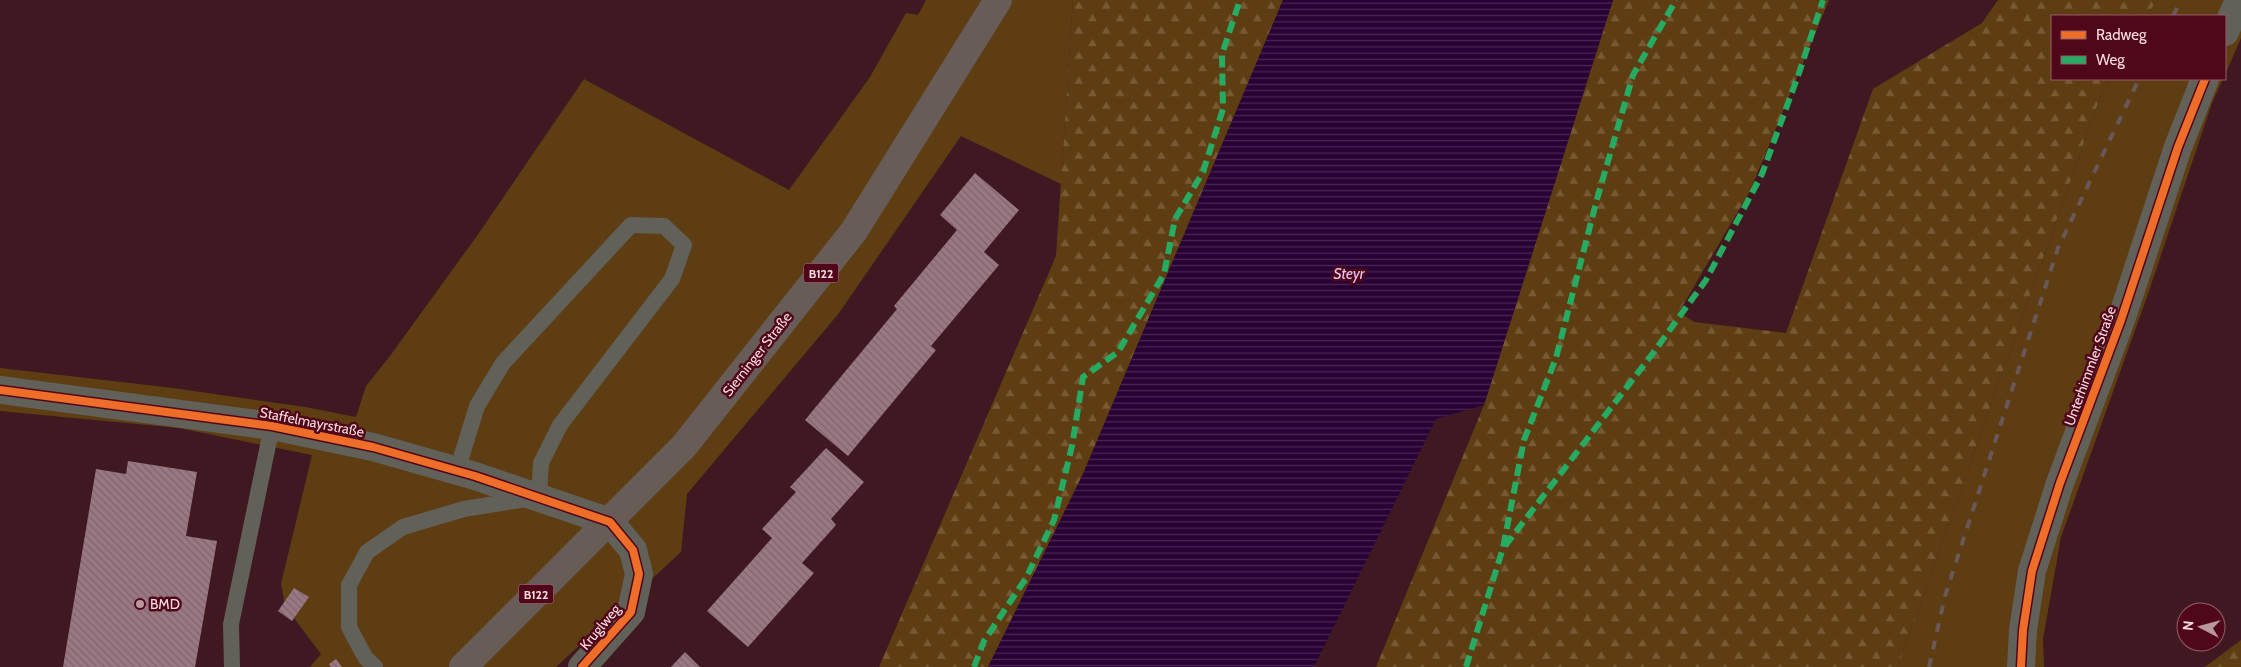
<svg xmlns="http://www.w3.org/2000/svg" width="2241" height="667" font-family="Cabin,sans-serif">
	<defs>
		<pattern id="forest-firs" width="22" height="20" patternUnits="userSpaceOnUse" patternTransform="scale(1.25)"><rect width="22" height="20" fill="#5f3d12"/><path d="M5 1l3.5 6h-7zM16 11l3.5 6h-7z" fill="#775934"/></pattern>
		<pattern id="water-rules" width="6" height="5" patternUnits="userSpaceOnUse" patternTransform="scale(1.25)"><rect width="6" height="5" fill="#290235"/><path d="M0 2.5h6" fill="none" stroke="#492652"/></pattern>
		<pattern id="building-back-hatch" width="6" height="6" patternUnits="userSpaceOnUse" patternTransform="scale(1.25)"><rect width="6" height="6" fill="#9a7883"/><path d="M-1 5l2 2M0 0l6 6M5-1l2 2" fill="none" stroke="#7e656d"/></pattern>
	</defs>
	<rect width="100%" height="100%" fill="#401822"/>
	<path fill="#5f3d12" d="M 926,0 L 1073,0 L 1061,184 L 961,136 L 839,313 L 687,494 L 681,552 L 556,667 L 310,667 L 321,654 L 285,606 L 281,584 L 312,455 L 179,428 L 0,411 L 0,368 L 173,388 L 305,407 L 356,417 L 366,386 L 390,356 L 479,233 L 584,79 L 789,190 L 870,77 L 906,13 L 918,15 Z
		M 2157,0 L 2241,0 L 2241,38 L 2225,75 L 2225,16 L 2147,16 Z
		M 2110,79 L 2223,79 L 2212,103 L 2148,294 L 2061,537 L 2043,639 L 2044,667 L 1898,667 L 2101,95 Z"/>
	<path fill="url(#forest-firs)" d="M 1073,0 L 1283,0 L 1083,474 L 988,667 L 879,667 L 1056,256 Z
		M 1613,0 L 1829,0 L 1750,191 L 1679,312 L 1694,322 L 1786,333 L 1873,89 L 1982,23 L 1998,0 L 2157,0 L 2147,16 L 2052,16 L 2052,79 L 2110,79 L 2101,95 L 1898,667 L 1376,667 L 1484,405 Z
		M 2241,640 L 2241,667 L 2205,667 Z"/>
	<path fill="url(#water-rules)" d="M 1283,0 L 1613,0 L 1484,405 L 1436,419 L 1314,667 L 988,667 L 1083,474 Z"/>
	<path fill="url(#building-back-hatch)" d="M 975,173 L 1019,210 L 984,252 L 999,265 L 931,346 L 936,350 L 848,456 L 805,420 L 897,309 L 894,306 L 957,230 L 940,215 Z
		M 826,448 L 864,482 L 831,519 L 836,525 L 802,563 L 814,573 L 748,647 L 707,611 L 772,538 L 762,529 L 796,492 L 790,487 Z
		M 128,461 L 197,472 L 186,536 L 217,541 L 195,667 L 63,667 L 96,469 L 126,474 Z
		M 294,588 L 309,597 L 292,621 L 278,611 Z
		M 685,652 L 700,667 L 671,667 Z
		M 336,659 L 342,667 L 331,667 L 329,664 Z"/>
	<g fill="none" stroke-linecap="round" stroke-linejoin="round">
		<path stroke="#616059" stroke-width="16" d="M 232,667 L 231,624 L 272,426
			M 375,667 L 365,657 L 349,627 L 349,585 L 367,552 L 403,527 L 464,509 L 539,497 L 541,463 L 560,425 L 672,279 L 684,245 L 664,226 L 631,225 L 503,363 L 477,406 L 457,471"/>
		<path stroke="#616059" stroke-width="28" d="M 2225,32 L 2239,0
			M 0,390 L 272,426 L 373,447 L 475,476 L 610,522 L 633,550 L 639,574 L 631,612 L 582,667
			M 2021,667 L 2023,630 L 2032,571 L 2060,483 L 2121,320 L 2178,147 L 2205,79"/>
		<path stroke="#675c58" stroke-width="28" d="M 463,667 L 684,446 L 854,231 L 998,0"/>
		<path stroke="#695859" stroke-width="4" stroke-dasharray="9 9" stroke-linecap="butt" d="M 2173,16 L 2181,0
			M 1929,667 L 1945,596 L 2058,248 L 2139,79"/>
		<path stroke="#26ab63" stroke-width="6" stroke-dasharray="12 6" stroke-linecap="butt" d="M 1505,546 L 1653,353 L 1706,280 L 1762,174 L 1799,73 L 1823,0
			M 974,667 L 984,641 L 1026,578 L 1054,520 L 1072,446 L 1083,377 L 1118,352 L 1164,274 L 1175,219 L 1203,172 L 1223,109 L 1222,54 L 1240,0
			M 1466,667 L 1503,548 L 1524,440 L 1556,358 L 1597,199 L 1633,75 L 1676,0"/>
		<defs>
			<path id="cycleway" d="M 0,390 L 272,426 L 373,447 L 475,476 L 610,522 L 633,550 L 639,574 L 631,612 L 582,667
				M 2021,667 L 2023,630 L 2032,571 L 2060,483 L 2121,320 L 2178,147 L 2205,79"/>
		</defs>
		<use href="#cycleway" stroke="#51071a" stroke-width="11"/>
		<use href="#cycleway" stroke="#ee6e29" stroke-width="8"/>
	</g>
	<circle fill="#b8989d" stroke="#51071a" stroke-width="2" cx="140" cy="604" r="5"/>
	<g text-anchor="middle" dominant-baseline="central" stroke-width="5" stroke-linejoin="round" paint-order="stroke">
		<g fill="#51071a" stroke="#c79da4" stroke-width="1">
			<rect x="803.5" y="263.5" width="35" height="19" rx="4"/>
			<rect x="518.5" y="584.5" width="35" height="19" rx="4"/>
		</g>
		<g font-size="12" font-weight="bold" fill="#f9dddf">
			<text x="821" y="273">B122</text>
			<text x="536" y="594">B122</text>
		</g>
		<g font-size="14" fill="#f9dddf" stroke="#51071a">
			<text transform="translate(757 354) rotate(-52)">Sierninger Straße</text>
			<text transform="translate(2090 366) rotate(-70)">Unterhimmler Straße</text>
			<text transform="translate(312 422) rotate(11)">Staffelmayrstraße</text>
			<text transform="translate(600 627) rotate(-50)">Kruglweg</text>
		</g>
		<g font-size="14" fill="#f9dddf" stroke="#51071a" text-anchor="start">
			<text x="150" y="604">BMD</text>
		</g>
		<g font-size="15" font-style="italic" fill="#e3c8f2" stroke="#51071a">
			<text x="1349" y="274">Steyr</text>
		</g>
	</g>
	<rect x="2051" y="15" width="175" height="65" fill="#51071a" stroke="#945d69"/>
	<rect x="2061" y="31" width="25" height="8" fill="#ee6e29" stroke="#945d69"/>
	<text x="2096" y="40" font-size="15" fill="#f9dddf">Radweg</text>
	<rect x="2061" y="56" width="25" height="8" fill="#26ab63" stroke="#945d69"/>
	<text x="2096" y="65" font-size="15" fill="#f9dddf">Weg</text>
	<g transform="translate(2201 627) rotate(276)"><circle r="24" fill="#51071a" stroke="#945d69"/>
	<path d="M0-4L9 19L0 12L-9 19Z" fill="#b8989d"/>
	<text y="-8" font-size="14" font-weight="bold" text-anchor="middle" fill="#f9dddf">N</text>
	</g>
</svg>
